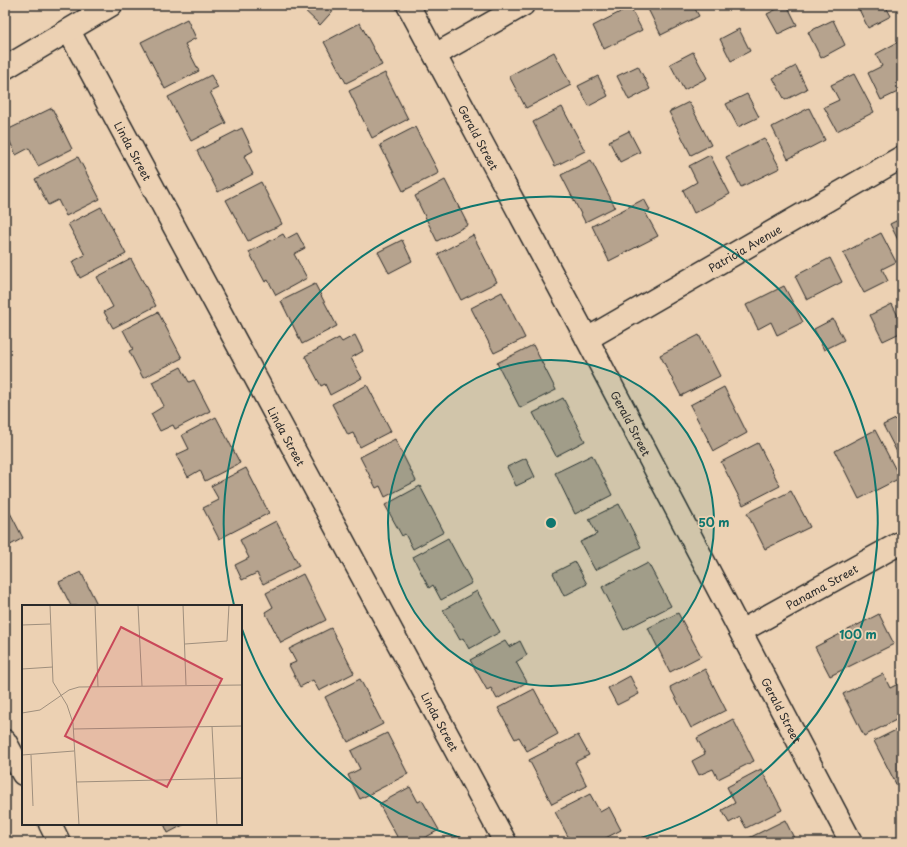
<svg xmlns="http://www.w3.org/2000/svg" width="907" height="847" font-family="'Playpen Sans',sans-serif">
	<rect width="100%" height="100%" fill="#ecd1b3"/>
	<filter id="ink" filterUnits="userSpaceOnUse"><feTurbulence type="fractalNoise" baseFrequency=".025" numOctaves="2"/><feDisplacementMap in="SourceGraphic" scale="8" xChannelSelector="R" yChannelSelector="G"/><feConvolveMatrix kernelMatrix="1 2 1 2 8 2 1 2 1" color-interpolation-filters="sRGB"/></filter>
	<g filter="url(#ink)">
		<path fill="#b6a38e" stroke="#2b2b2b" d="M 299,5 L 338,5 L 320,25 Z
			M 646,5 L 693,5 L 699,16 L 661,35 Z
			M 785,5 L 787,5 L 797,25 L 778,34 L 767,14 Z
			M 857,5 L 885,5 L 891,16 L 868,28 Z
			M 630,7 L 642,30 L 604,49 L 593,26 Z
			M 187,19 L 196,38 L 185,44 L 199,71 L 165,89 L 141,42 Z
			M 833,20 L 845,45 L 821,58 L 808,32 Z
			M 360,23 L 382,65 L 346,83 L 324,42 Z
			M 739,29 L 750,51 L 731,61 L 720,39 Z
			M 898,42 L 902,49 L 902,90 L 881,100 L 868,73 L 882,66 L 876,54 Z
			M 554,52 L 571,85 L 526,108 L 509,76 Z
			M 693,52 L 707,78 L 684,90 L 670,64 Z
			M 638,66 L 650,89 L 629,100 L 617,76 Z
			M 796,66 L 807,89 L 785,100 L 773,78 Z
			M 385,73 L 408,119 L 372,138 L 349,91 Z
			M 854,74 L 874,112 L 837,131 L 824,107 L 839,100 L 831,85 Z
			M 211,75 L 218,88 L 210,92 L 226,123 L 191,141 L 168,97 Z
			M 598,76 L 608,96 L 589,106 L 578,86 Z
			M 747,94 L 759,117 L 738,127 L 726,104 Z
			M 689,102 L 711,145 L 691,155 L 669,112 Z
			M 562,107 L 585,151 L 555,166 L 533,122 Z
			M 52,108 L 72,149 L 38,166 L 29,148 L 16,155 L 5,131 Z
			M 809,108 L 825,140 L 788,159 L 772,127 Z
			M 415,127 L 439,173 L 403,191 L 380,145 Z
			M 242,128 L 253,151 L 244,156 L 253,174 L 218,192 L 197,151 Z
			M 629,131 L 640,152 L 620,162 L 609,141 Z
			M 764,138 L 780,168 L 741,187 L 726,157 Z
			M 710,155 L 730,194 L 694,213 L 683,190 L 697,182 L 689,166 Z
			M 78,157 L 100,199 L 66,216 L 58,200 L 48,205 L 35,179 Z
			M 591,160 L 615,207 L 585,222 L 561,175 Z
			M 445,180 L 468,225 L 437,241 L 415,196 Z
			M 261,182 L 282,224 L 248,241 L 226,200 Z
			M 644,199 L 650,210 L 645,212 L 658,236 L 609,261 L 592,226 Z
			M 101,207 L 126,254 L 80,278 L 72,262 L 85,255 L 68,224 Z
			M 902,218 L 902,248 L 890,224 Z
			M 297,233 L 305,248 L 294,254 L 307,278 L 276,295 L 268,280 L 265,282 L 249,252 L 283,234 L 286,239 Z
			M 881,233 L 896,262 L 882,269 L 888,281 L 864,293 L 843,253 Z
			M 473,235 L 497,282 L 461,300 L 438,254 Z
			M 402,240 L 412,261 L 389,273 L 378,252 Z
			M 830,258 L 842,282 L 807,300 L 795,276 Z
			M 131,259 L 156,306 L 113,328 L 104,312 L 113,307 L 97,277 Z
			M 315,284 L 337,326 L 302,344 L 281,301 Z
			M 784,286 L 803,322 L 777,335 L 771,322 L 758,329 L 746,305 Z
			M 502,292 L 525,338 L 494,353 L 471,308 Z
			M 892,304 L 902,324 L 902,332 L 883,341 L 870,315 Z
			M 158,312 L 182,358 L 143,378 L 129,351 L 133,349 L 123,330 Z
			M 833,319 L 844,340 L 824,350 L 814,329 Z
			M 355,335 L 363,351 L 351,358 L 362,378 L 330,395 L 325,384 L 321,386 L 305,356 L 339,338 L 342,342 Z
			M 699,335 L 720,376 L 681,396 L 660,355 Z
			M 533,345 L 556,390 L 520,408 L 497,363 Z
			M 181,367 L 189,382 L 194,380 L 210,411 L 175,429 L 173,425 L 160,431 L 151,414 L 164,406 L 152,382 Z
			M 367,385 L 391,431 L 360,447 L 353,433 L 348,435 L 332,404 Z
			M 724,387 L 747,433 L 714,451 L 690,405 Z
			M 563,398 L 585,441 L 556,456 L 533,413 Z
			M 902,416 L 902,462 L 883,425 Z
			M 216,417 L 240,463 L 205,481 L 200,470 L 188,477 L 176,455 L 189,449 L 182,435 Z
			M 875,430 L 900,478 L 859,499 L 835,451 Z
			M 395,439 L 416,481 L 385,497 L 380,486 L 376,488 L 360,457 Z
			M 758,443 L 780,486 L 743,505 L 721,462 Z
			M 592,455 L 612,495 L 575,514 L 555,473 Z
			M 526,458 L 535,477 L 516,486 L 507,467 Z
			M 246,468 L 269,513 L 219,539 L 203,508 L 219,500 L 211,486 Z
			M 420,486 L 444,532 L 413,549 L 405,534 L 402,536 L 385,505 Z
			M 791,491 L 810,527 L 765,549 L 747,513 Z
			M 5,503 L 23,538 L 5,548 Z
			M 619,504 L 641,547 L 595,570 L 580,542 L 597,534 L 589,519 Z
			M 276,521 L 299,566 L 263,584 L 257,573 L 242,580 L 235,565 L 249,558 L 240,540 Z
			M 448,538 L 472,583 L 441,600 L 433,585 L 429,588 L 413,557 Z
			M 575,562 L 587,584 L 564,596 L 553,573 Z
			M 648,563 L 671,606 L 624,630 L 602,587 Z
			M 81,572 L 98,606 L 71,606 L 59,582 Z
			M 303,574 L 326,620 L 281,643 L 265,612 L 273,607 L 266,593 Z
			M 477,591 L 500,632 L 469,649 L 463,638 L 460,640 L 443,610 Z
			M 678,613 L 701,656 L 670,672 L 648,628 Z
			M 879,614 L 894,644 L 830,676 L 815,647 Z
			M 331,628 L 354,673 L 319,691 L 313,680 L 300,687 L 289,665 L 296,662 L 289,649 Z
			M 505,641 L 509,647 L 520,641 L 527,655 L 516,662 L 527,682 L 497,699 L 491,688 L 487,690 L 470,660 Z
			M 705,669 L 726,710 L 691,728 L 670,687 Z
			M 883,674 L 890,688 L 902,682 L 902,699 L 899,701 L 902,708 L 902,717 L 864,736 L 843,694 Z
			M 630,676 L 639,694 L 617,705 L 608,688 Z
			M 360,679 L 383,724 L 348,742 L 325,697 Z
			M 534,689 L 558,734 L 527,751 L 519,737 L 515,739 L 498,708 Z
			M 733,719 L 754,761 L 718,779 L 713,769 L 699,775 L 692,761 L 705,754 L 697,738 Z
			M 902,727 L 902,781 L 896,784 L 874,741 Z
			M 387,733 L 408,774 L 360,799 L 348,775 L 360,769 L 351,751 Z
			M 578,735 L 589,755 L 575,762 L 587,786 L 552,804 L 529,760 Z
			M 761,769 L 782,810 L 746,828 L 740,817 L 729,823 L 722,810 L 735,803 L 727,787 Z
			M 410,787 L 418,802 L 422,800 L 439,830 L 417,842 L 400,842 L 379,804 Z
			M 590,794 L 600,812 L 609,807 L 621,830 L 598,842 L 571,842 L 555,812 Z
			M 785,820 L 796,842 L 741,842 Z
			M 164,824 L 185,824 L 168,833 Z
			M 443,839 L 445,842 L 436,842 Z"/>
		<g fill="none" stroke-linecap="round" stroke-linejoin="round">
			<defs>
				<g id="street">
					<path id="s1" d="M 408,5 L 587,339 L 851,842"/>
					<path id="s2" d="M 69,31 L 505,842"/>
					<path d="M 435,55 L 523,5"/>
					<path d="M 5,68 L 111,5"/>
					<path id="s3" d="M 587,339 L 902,157"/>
					<path id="s4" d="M 741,631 L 902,542"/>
					<path d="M 5,741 L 23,774"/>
					<path d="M 50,824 L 59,842"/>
				</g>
			</defs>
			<use href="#street" stroke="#2b2b2b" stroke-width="25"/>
			<use href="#street" stroke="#ecd1b3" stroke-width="22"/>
		</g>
	</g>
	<circle cx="551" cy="523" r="163" fill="#0f766e" fill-opacity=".12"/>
	<g fill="none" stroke="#0f766e" stroke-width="2">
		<circle cx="551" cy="523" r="163"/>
		<path d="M477 842A327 327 0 0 1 242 629M234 605A327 327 0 1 1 625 842"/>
	</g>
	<g text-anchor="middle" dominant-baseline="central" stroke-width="3.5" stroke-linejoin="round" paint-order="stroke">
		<g font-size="11" fill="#2b2b2b" stroke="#ecd1b3">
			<text stroke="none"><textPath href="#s1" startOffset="150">Gerald Street</textPath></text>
			<text stroke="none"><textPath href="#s2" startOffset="136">Linda Street</textPath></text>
			<text stroke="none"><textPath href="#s3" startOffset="182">Patricia Avenue</textPath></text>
			<text stroke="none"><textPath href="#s1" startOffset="474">Gerald Street</textPath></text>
			<text stroke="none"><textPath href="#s2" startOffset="460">Linda Street</textPath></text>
			<text stroke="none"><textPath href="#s4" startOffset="92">Panama Street</textPath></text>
			<text stroke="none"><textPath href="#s1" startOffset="798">Gerald Street</textPath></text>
			<text stroke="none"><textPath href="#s2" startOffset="784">Linda Street</textPath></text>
		</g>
	</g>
	<g transform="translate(22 605)">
		<rect width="220" height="220" fill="#ecd1b3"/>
		<path fill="none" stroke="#9f8f7d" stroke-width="1" d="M 28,0 L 31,77 L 45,100 L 51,118 L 57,220M 73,0 L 76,82M 116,0 L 120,81M 161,0 L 164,80M 0,20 L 28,19M 163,39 L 205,36 L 207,0M 0,64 L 31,62M 0,108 L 18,105 L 47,85 L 57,82 L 220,80M 190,121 L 195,220M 51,124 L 220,121M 0,150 L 52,146M 9,150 L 11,201M 54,177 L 220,173"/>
		<path fill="#c94859" fill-opacity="0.15" stroke="#c94859" stroke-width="2" d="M 99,22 L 200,74 L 145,182 L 43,131 Z"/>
		<rect width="220" height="220" fill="none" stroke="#2b2b2b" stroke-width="2"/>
	</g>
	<circle cx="551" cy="523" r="6" fill="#0f766e" stroke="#ecd1b3" stroke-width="2"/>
	<g font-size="12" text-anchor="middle" font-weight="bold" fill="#0f766e" stroke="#ecd1b3" stroke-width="3.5" stroke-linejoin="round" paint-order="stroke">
		<text x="714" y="527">50 m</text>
		<text x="858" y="639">100 m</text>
	</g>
	<rect width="907" height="847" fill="none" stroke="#ecd1b3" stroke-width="20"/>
	<rect x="10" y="10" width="887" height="827" fill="none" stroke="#2b2b2b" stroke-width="1.5" filter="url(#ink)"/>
</svg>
